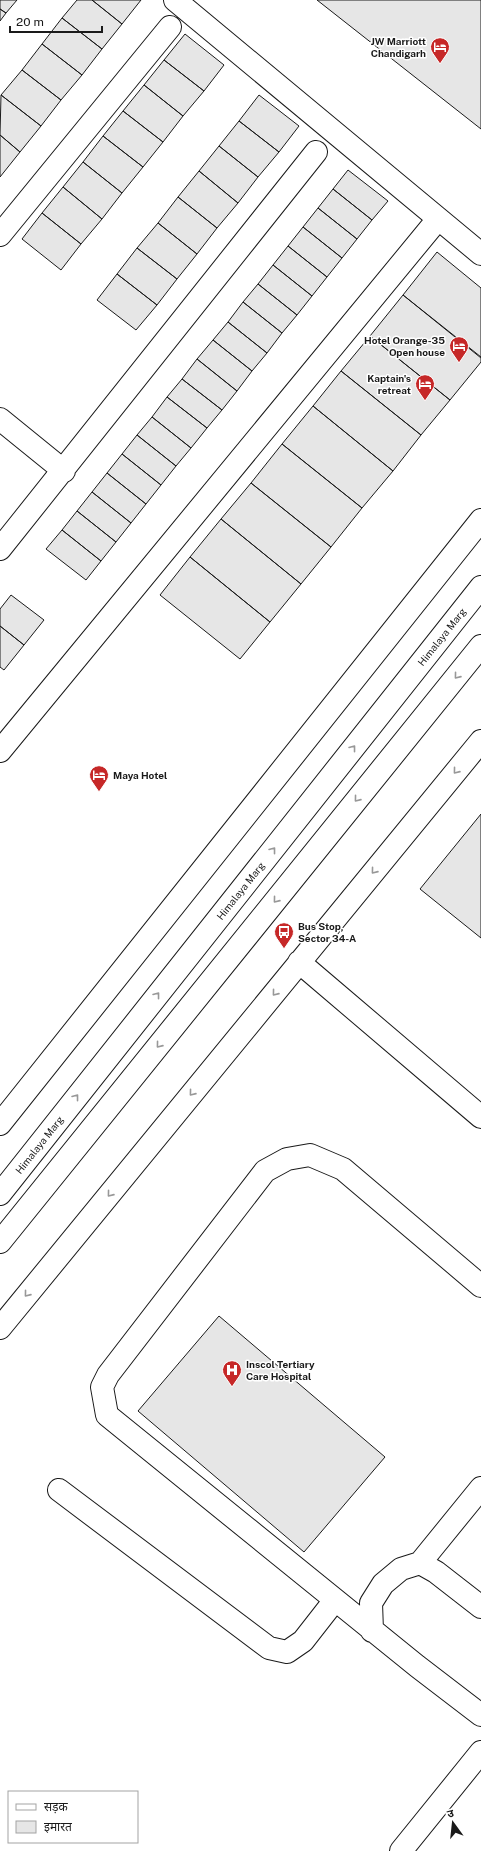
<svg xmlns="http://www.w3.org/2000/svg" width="481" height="1851" font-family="'Public Sans','Noto Sans Devanagari',sans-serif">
	<rect width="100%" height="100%" fill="#fff"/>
	<path fill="#e6e6e6" stroke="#1a1a1a" d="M 0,0 L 17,0 L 6,13 L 0,9 Z
		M 77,0 L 92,0 L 122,24 L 102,49 L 62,18 Z
		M 92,0 L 141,0 L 122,24 Z
		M 317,0 L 481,0 L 481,129 Z
		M 0,9 L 6,13 L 0,21 Z
		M 62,18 L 102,49 L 82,75 L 42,44 Z
		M 185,34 L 224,65 L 204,91 L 164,60 Z
		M 42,44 L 82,75 L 61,100 L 22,70 Z
		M 164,60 L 204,91 L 183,116 L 144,85 Z
		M 22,70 L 61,100 L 41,126 L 1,95 Z
		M 144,85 L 183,116 L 163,142 L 123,111 Z
		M 1,95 L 41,126 L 20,152 L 0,135 Z
		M 259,95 L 299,126 L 279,152 L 239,121 Z
		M 123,111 L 163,142 L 143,167 L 103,136 Z
		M 239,121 L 279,152 L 258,177 L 219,146 Z
		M 0,135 L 20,152 L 0,177 Z
		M 103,136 L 143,167 L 122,193 L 83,162 Z
		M 219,146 L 258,177 L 238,203 L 199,171 Z
		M 83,162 L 122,193 L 102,219 L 63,187 Z
		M 348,170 L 388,201 L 372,220 L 333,189 Z
		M 199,171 L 238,203 L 217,228 L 178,197 Z
		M 63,187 L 102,219 L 81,244 L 42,213 Z
		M 333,189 L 372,220 L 357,239 L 318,208 Z
		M 178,197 L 217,228 L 197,254 L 158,223 Z
		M 318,208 L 357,239 L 342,258 L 303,227 Z
		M 42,213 L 81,244 L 61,270 L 22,239 Z
		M 158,223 L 197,254 L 177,279 L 137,248 Z
		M 303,227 L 342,258 L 327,277 L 288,246 Z
		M 288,246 L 327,277 L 312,296 L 273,265 Z
		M 137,248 L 177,279 L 157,305 L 117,274 Z
		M 437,252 L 481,288 L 481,357 L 403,295 Z
		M 273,265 L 312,296 L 297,315 L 258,284 Z
		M 117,274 L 157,305 L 136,330 L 97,300 Z
		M 258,284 L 297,315 L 282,333 L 243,302 Z
		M 403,295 L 481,358 L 481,362 L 450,400 L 370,336 Z
		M 243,302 L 282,333 L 267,353 L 228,322 Z
		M 228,322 L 267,353 L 252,371 L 213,340 Z
		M 370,336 L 450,400 L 421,435 L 341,371 Z
		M 213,340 L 252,371 L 237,391 L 197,359 Z
		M 197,359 L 237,391 L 222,410 L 182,379 Z
		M 341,371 L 421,435 L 393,471 L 313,406 Z
		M 182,379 L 222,410 L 207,428 L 167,397 Z
		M 167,397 L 207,428 L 191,448 L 152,417 Z
		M 313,406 L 393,471 L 362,508 L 282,444 Z
		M 152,417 L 191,448 L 176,466 L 137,435 Z
		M 137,435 L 176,466 L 161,485 L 122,454 Z
		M 282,444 L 362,508 L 331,547 L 251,483 Z
		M 122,454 L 161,485 L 146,504 L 107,473 Z
		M 107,473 L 146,504 L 131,523 L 92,492 Z
		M 251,483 L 331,547 L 301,584 L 221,519 Z
		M 92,492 L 131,523 L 116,542 L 77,511 Z
		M 77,511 L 116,542 L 101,561 L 62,530 Z
		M 221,519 L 301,584 L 270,622 L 190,557 Z
		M 62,530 L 101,561 L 86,580 L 46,549 Z
		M 190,557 L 270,622 L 240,659 L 160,595 Z
		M 11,595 L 44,620 L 24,645 L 0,626 L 0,609 Z
		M 0,626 L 24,645 L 4,670 L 0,667 Z
		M 481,814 L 481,938 L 420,889 Z
		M 219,1316 L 385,1457 L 304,1552 L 138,1411 Z"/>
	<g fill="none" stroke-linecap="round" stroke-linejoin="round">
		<defs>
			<path id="minor" d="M 175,0 L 481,254
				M 0,235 L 170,27
				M 0,419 L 64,471
				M 0,549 L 316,152
				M 0,751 L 438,219
				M 299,962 L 481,1117
				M 0,1124 L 481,520
				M 481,1286 L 343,1169 L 310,1155 L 287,1159 L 265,1171 L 108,1375 L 102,1387 L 107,1415 L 417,1666 L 481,1715
				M 0,1328 L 481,741
				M 59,1490 L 269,1648 L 287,1652 L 303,1641 L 335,1600
				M 420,1563 L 481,1488
				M 372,1631 L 371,1603 L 383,1584 L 401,1569 L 420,1563 L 436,1572 L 481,1607
				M 401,1851 L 481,1752"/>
			<g id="major">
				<path id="s1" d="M 0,1194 L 481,587"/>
				<path d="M 0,1242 L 481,646"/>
			</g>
		</defs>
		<use href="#minor" stroke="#1a1a1a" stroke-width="24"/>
		<use href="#major" stroke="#1a1a1a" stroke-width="24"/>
		<use href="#minor" stroke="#fff" stroke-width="22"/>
		<use href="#major" stroke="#fff" stroke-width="22"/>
	</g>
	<defs><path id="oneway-chevron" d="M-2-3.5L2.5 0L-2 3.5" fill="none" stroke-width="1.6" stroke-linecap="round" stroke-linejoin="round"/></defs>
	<g stroke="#989898">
		<use href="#oneway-chevron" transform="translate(457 676) rotate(129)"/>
		<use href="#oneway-chevron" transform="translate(353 748) rotate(-52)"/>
		<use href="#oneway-chevron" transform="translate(456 771) rotate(129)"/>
		<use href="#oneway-chevron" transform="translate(357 799) rotate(129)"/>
		<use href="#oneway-chevron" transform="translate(273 850) rotate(-52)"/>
		<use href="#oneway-chevron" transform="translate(374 871) rotate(129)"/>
		<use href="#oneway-chevron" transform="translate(276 900) rotate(129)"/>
		<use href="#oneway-chevron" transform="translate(275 993) rotate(129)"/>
		<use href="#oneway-chevron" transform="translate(157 995) rotate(-52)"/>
		<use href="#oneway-chevron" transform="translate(159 1045) rotate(129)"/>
		<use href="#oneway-chevron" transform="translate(192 1093) rotate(129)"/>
		<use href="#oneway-chevron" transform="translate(76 1097) rotate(-52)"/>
		<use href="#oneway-chevron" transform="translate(110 1194) rotate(129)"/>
		<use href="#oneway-chevron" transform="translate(27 1294) rotate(129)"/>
	</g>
	<defs>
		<symbol id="hotel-pin" viewBox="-11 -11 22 30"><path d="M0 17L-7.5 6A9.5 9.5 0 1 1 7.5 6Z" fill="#c62828" stroke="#fff"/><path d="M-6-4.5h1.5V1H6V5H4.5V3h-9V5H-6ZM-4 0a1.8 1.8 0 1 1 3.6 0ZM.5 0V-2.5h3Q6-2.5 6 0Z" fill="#fff"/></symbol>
		<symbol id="bus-pin" viewBox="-11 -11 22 30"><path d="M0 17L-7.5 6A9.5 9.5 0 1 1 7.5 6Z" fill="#c62828" stroke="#fff"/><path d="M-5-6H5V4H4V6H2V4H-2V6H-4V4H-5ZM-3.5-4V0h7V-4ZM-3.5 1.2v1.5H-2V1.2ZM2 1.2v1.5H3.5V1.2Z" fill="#fff"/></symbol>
		<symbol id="hospital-pin" viewBox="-11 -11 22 30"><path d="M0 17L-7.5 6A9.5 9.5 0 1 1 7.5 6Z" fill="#c62828" stroke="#fff"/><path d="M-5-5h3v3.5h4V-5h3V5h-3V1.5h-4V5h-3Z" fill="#fff"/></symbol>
	</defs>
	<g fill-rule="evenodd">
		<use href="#hotel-pin" x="429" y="36" width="22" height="30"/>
		<use href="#hotel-pin" x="448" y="335" width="22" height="30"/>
		<use href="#hotel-pin" x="414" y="373" width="22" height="30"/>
		<use href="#hotel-pin" x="88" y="764" width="22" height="30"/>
		<use href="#bus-pin" x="273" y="921" width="22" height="30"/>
		<use href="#hospital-pin" x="221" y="1359" width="22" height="30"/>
	</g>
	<g text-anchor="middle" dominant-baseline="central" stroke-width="3" stroke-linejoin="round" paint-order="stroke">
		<g font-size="10" font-weight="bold" fill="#1a1a1a" stroke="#fff" text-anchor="end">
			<text x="426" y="41">JW Marriott<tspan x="426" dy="12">Chandigarh</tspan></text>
			<text x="445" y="340">Hotel Orange-35<tspan x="445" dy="12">Open house</tspan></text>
			<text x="411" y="378">Kaptain's<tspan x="411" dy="12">retreat</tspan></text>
			<text x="113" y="775" text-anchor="start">Maya Hotel</text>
			<text x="298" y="926" text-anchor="start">Bus Stop,<tspan x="298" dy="12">Sector 34-A</tspan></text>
			<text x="246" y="1364" text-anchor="start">Inscol Tertiary<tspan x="246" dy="12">Care Hospital</tspan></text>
		</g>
		<g font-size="10" fill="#1a1a1a" stroke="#fff">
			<text stroke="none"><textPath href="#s1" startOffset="711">Himalaya Marg</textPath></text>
			<text stroke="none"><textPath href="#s1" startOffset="387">Himalaya Marg</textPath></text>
			<text stroke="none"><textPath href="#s1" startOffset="63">Himalaya Marg</textPath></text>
		</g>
	</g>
	<rect x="8" y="1791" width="130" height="52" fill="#ffffff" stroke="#a3a3a3"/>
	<rect x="16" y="1804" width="20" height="6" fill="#ffffff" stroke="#a3a3a3"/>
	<text x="44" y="1811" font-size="12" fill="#1a1a1a">सड़क</text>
	<rect x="16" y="1821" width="20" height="12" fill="#e6e6e6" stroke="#a3a3a3"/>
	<text x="44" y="1831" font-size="12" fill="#1a1a1a">इमारत</text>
	<g transform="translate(453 1823) rotate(345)" stroke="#ffffff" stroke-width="3" paint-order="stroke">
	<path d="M0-3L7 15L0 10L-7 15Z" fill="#1a1a1a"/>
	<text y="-6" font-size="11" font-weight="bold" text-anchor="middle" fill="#1a1a1a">उ</text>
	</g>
	<path d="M10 26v6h92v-6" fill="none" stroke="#1a1a1a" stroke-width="2"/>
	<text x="16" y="26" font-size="12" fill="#1a1a1a" stroke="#ffffff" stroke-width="3" paint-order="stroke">20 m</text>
</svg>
